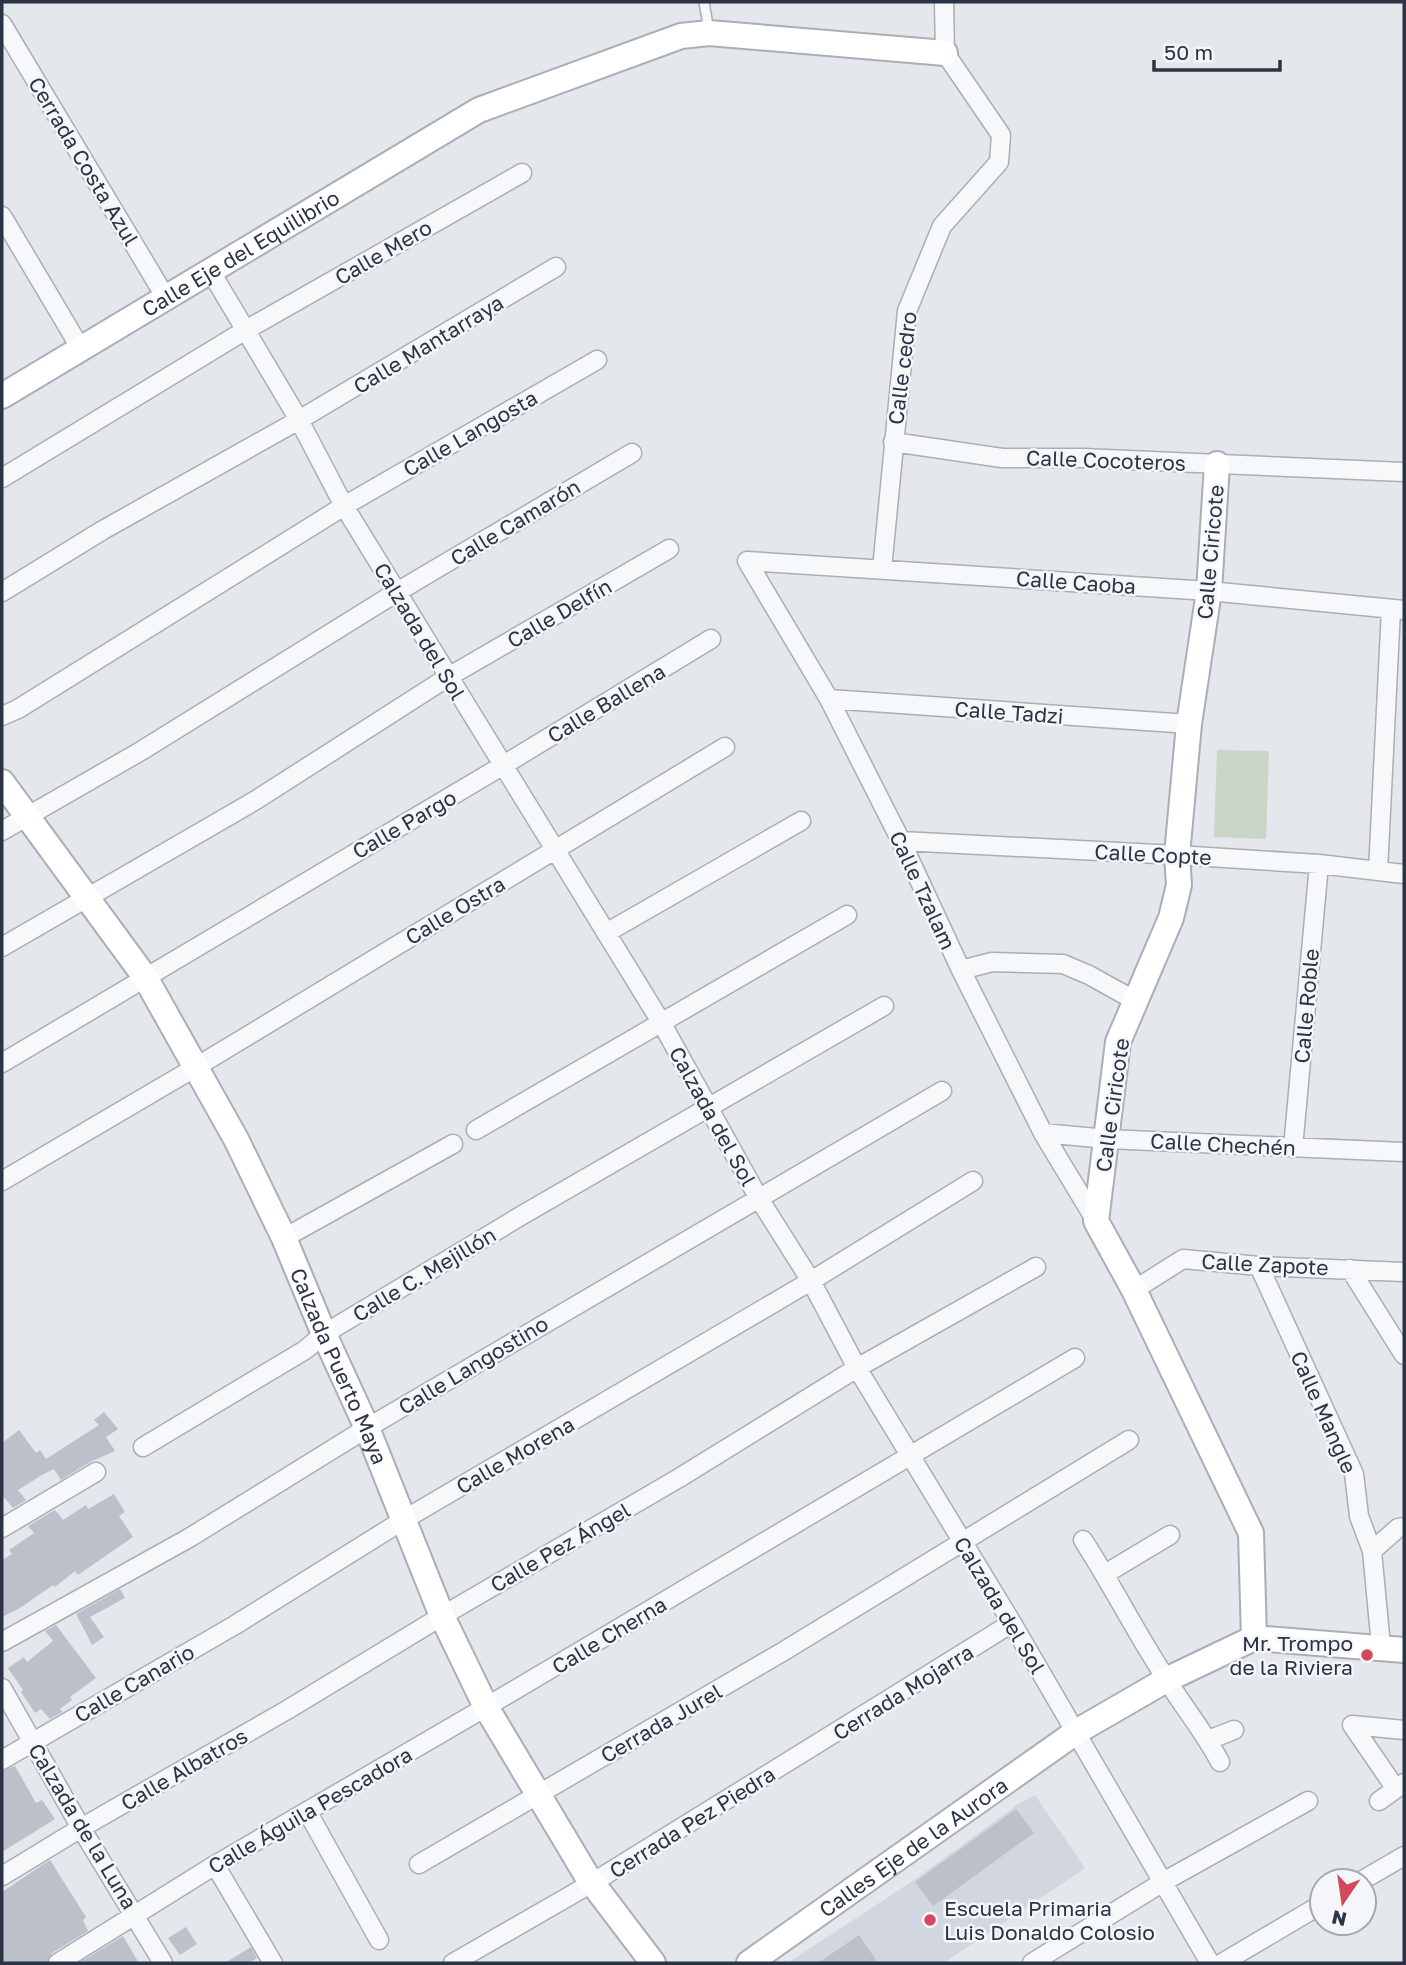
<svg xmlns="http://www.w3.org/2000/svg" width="1406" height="1965" font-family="'Golos Text',sans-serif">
	<rect width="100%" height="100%" fill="#e4e7ec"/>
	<path fill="#d2d6de" d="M 1035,1795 L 1085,1868 L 944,1963 L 788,1963 L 917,1878 L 1017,1805 Z"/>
	<path fill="#c9d6c5" d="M 1217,750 L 1269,751 L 1266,839 L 1214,837 Z"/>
	<path fill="#bbc0ca" d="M 104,1412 L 118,1429 L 106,1437 L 115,1451 L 90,1462 L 61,1480 L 54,1469 L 42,1475 L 18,1490 L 26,1500 L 13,1508 L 2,1495 L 2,1443 L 19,1430 L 36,1453 L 40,1450 L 46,1459 L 99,1425 L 94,1420 Z
		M 114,1494 L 125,1512 L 119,1516 L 133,1537 L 78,1575 L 75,1571 L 55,1587 L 53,1585 L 20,1608 L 2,1617 L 2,1560 L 12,1554 L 9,1550 L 34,1533 L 28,1526 L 55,1510 L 63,1520 L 86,1505 L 88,1509 Z
		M 120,1589 L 125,1598 L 90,1617 L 104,1637 L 92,1645 L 76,1614 Z
		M 56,1625 L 96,1678 L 70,1697 L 72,1700 L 60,1709 L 62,1712 L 50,1719 L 41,1709 L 35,1713 L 21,1692 L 23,1690 L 8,1668 L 24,1657 L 27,1662 L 53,1641 L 45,1631 Z
		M 15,1766 L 36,1803 L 42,1800 L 55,1819 L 2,1852 L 2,1771 Z
		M 1016,1809 L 1034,1833 L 933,1906 L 915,1882 Z
		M 50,1860 L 86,1917 L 83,1920 L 88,1931 L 52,1953 L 47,1963 L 2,1963 L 2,1892 Z
		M 186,1927 L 197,1944 L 180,1955 L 168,1938 Z
		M 859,1935 L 878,1963 L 818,1963 Z
		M 123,1936 L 139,1963 L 79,1963 Z
		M 251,1947 L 257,1958 L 249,1963 L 225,1963 Z"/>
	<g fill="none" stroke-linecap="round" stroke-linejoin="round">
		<defs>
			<path id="lane" d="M 704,2 L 709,31"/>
			<path id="street" d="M 2,24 L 166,298
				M 2,216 L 81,349
				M 211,272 L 299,420 L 344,506 L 661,1022 L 758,1197 L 811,1281 L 857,1368 L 1012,1623 L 1210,1963
				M 893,442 L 1002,458 L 1083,458 L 1404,472
				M 2,478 L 244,331 L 522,173
				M 747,561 L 829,699 L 901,841 L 961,970 L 1043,1133 L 1096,1221
				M 747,561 L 1209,591 L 1404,610
				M 882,569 L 907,311 L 942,226 L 999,162 L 1001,135 L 945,53 L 944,2
				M 2,592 L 103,530 L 299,420 L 556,267
				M 829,699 L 1189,724
				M 2,716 L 18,709 L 344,506 L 597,360
				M 2,831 L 141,751 L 397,592 L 632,453
				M 901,841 L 1177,855 L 1319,864 L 1404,874
				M 1378,871 L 1391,609
				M 606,933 L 801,821
				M 2,947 L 256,800 L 448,677 L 669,549
				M 961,970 L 992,962 L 1063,964 L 1089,975 L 1134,1000
				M 2,1063 L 502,766 L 711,639
				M 476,1130 L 847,915
				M 1043,1133 L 1107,1139 L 1404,1152
				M 1293,1148 L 1319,864
				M 2,1181 L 196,1067 L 725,747
				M 284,1238 L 453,1144
				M 1259,1266 L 1354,1474 L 1359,1516 L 1372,1551 L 1381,1646
				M 1350,1269 L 1404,1355
				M 1134,1290 L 1183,1259 L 1259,1266 L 1404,1272
				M 143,1447 L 305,1350 L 324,1334 L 524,1214 L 884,1006
				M 2,1528 L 96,1472
				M 1083,1540 C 1113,1586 1137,1635 1167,1680 C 1184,1708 1205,1733 1220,1762
				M 1372,1551 L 1398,1528 L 1404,1527
				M 1105,1574 L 1170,1535
				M 2,1642 L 189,1538 L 367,1428 L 942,1091
				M 2,1688 L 81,1828 L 163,1963
				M 1352,1725 L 1396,1789
				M 1352,1725 L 1404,1730
				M 1208,1740 L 1234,1730
				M 2,1760 L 235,1625 L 405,1519 L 811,1281 L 973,1181
				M 1379,1801 L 1404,1783
				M 307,1811 L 379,1940
				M 419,1864 L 784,1651 L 1129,1440
				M 215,1865 L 273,1963
				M 2,1876 L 81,1828 L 287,1710 L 442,1616 L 679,1478 L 857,1368 L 1036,1267
				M 1361,1881 L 1404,1856
				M 58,1963 L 215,1865 L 486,1707 L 1075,1358
				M 453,1963 L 592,1883 L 1012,1623
				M 1032,1963 L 1163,1882 L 1308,1801
				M 1222,1963 L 1322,1904"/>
			<g id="secondary">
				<path id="s1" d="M 2,396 L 479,110 L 681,36 L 709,33 L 945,53"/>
				<path d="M 1217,464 L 1209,591 L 1189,724 L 1177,855 L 1179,885 L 1171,918 L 1118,1042 L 1096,1221 L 1134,1290 L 1251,1533 L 1254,1638"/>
				<path id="s2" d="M 2,782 L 145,977 L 236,1139 L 284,1238 L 324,1334 L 367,1428 L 442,1616 L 486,1707 L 587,1876 L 653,1963"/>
				<path id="s3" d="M 749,1963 L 1076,1732 L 1166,1680 L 1254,1638 L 1404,1650"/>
			</g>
		</defs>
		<use href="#lane" stroke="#a9aeb7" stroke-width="12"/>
		<use href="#street" stroke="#a9aeb7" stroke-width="21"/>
		<use href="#secondary" stroke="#a9aeb7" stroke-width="28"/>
		<use href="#lane" stroke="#f7f8fa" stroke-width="9"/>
		<use href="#street" stroke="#f7f8fa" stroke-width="18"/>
		<use href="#secondary" stroke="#fff" stroke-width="24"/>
	</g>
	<g fill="#d1495b" stroke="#f4f6f9" stroke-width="2.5">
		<circle cx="1367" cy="1655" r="7"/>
		<circle cx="930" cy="1920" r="7"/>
	</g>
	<g text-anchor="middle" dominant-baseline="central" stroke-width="5" stroke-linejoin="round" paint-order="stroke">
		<g font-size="21" fill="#2b3445" stroke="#f4f6f9">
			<text transform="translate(84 161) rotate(59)">Cerrada Costa Azul</text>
			<text transform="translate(383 252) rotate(-30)">Calle Mero</text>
			<text stroke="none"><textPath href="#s1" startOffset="278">Calle Eje del Equilibrio</textPath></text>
			<text transform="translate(428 344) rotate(-31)">Calle Mantarraya</text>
			<text transform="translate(902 368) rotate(-83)">Calle cedro</text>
			<text transform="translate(470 433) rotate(-30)">Calle Langosta</text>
			<text transform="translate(1106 460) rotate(2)">Calle Cocoteros</text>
			<text transform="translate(515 522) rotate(-31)">Calle Camarón</text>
			<text transform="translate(1210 552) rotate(-85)">Calle Ciricote</text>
			<text transform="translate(1076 582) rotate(4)">Calle Caoba</text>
			<text transform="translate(559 613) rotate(-30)">Calle Delfín</text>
			<text transform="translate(420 631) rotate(59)">Calzada del Sol</text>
			<text transform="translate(606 703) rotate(-31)">Calle Ballena</text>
			<text transform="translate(1009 712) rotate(4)">Calle Tadzi</text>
			<text transform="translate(404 824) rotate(-30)">Calle Pargo</text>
			<text transform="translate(1153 854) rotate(3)">Calle Copte</text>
			<text transform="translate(923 890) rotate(65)">Calle Tzalam</text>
			<text transform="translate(455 910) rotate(-31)">Calle Ostra</text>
			<text transform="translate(1306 1006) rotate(-85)">Calle Roble</text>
			<text transform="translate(1112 1105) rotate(-82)">Calle Ciricote</text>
			<text transform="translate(713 1116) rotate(61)">Calzada del Sol</text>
			<text transform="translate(1223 1144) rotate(3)">Calle Chechén</text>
			<text transform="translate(1265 1264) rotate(3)">Calle Zapote</text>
			<text transform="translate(424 1274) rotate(-31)">Calle C. Mejillón</text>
			<text transform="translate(473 1365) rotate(-31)">Calle Langostino</text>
			<text stroke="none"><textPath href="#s2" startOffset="677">Calzada Puerto Maya</textPath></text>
			<text transform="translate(1324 1412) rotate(66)">Calle Mangle</text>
			<text transform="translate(515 1455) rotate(-30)">Calle Morena</text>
			<text transform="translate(560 1547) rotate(-30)">Calle Pez Ángel</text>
			<text transform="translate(1000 1605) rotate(59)">Calzada del Sol</text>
			<text transform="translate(609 1635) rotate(-31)">Calle Cherna</text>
			<text transform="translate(134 1683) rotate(-30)">Calle Canario</text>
			<text transform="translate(903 1692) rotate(-32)">Cerrada Mojarra</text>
			<text transform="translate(661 1723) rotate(-30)">Cerrada Jurel</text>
			<text transform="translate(184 1769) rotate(-30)">Calle Albatros</text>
			<text transform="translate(310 1810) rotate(-30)">Calle Águila Pescadora</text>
			<text transform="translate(692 1822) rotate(-32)">Cerrada Pez Piedra</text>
			<text transform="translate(83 1826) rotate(59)">Calzada de la Luna</text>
			<text stroke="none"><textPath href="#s3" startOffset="201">Calles Eje de la Aurora</textPath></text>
		</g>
		<g font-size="21" fill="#2b3445" stroke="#f4f6f9" text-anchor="end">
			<text x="1353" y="1643">Mr. Trompo<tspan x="1353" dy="24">de la Riviera</tspan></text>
			<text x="944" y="1908" text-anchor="start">Escuela Primaria<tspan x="944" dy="24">Luis Donaldo Colosio</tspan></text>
		</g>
	</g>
	<rect width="1406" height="1965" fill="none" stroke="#2b3445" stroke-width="7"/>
	<g transform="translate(1343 1902) rotate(193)"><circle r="33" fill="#f4f6f9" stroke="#a4a8b1" stroke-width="2"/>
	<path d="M0-5L12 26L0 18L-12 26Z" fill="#d1495b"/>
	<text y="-10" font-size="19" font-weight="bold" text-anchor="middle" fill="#2b3445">N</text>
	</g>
	<path d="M1154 60v10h126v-10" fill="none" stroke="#2b3445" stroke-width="3.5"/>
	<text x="1164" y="60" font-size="21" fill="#2b3445" stroke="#f4f6f9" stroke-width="5" paint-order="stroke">50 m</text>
</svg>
